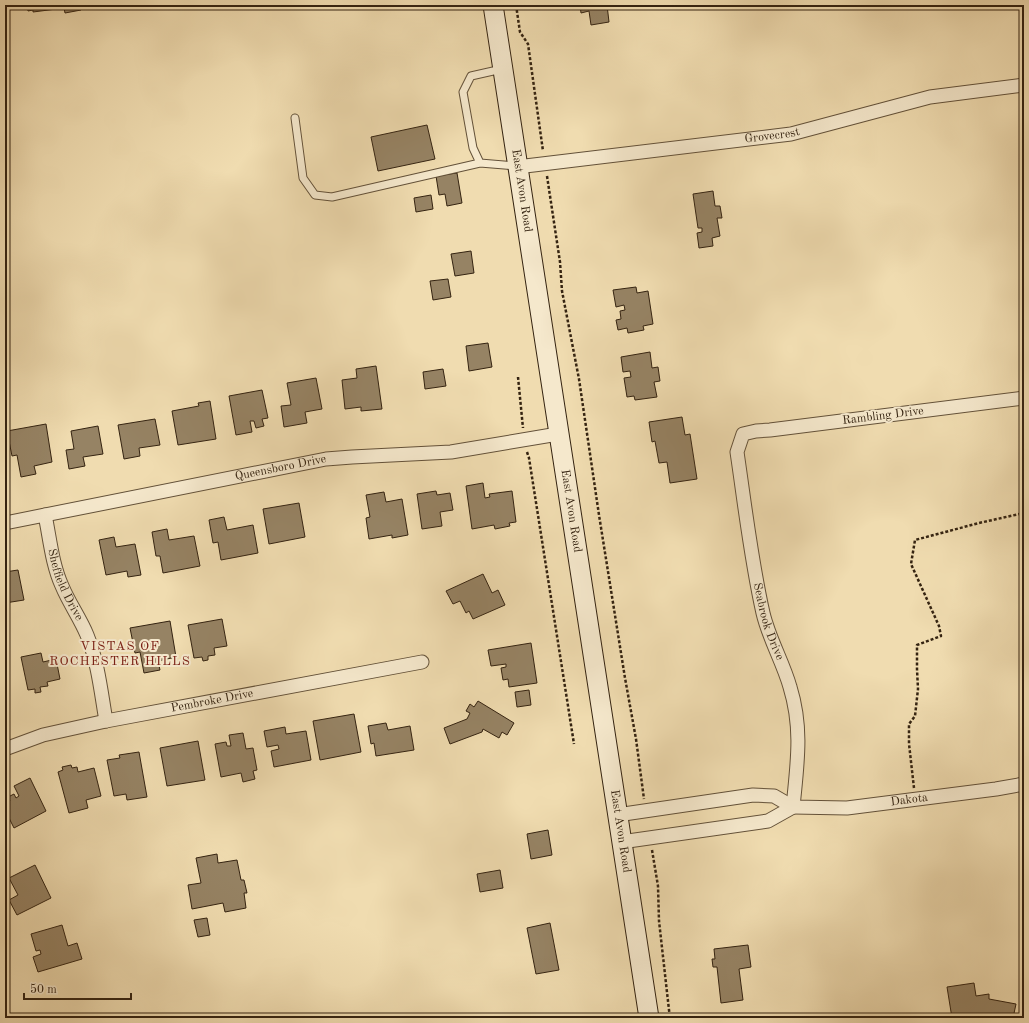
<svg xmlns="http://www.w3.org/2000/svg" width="1029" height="1023" font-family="'Old Standard TT',serif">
	<rect width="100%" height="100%" fill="#f0dcb0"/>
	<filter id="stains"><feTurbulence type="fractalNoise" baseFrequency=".005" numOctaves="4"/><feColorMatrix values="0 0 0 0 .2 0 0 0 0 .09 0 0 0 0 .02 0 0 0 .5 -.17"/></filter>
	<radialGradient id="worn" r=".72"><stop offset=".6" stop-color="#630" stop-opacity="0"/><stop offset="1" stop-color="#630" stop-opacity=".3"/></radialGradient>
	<path fill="#968364" stroke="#342311" d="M 27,5 L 81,5 L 81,10 L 65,13 L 64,8 L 33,12 L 33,10 L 28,11 Z
		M 580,5 L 607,5 L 609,22 L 591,25 L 589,11 L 581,13 Z
		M 427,125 L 435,159 L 378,171 L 371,137 Z
		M 457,173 L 462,203 L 447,206 L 445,194 L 439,195 L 436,176 Z
		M 713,191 L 715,206 L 720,206 L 722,218 L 717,218 L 720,236 L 712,238 L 713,246 L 699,248 L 697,233 L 702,232 L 702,228 L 698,228 L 693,194 Z
		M 431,195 L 433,209 L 416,212 L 414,198 Z
		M 471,251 L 474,273 L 455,276 L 451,254 Z
		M 448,279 L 451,297 L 433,300 L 430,281 Z
		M 636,287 L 637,293 L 648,291 L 653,324 L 643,326 L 644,330 L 628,333 L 627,328 L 618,330 L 616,320 L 621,319 L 620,311 L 625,310 L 624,305 L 616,307 L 613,290 Z
		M 488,343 L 492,367 L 469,371 L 466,346 Z
		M 650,352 L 652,368 L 658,367 L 660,381 L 654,382 L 657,397 L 635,400 L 634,396 L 627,397 L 624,378 L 631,377 L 630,371 L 623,372 L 621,357 Z
		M 376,366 L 382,409 L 361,411 L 361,407 L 345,409 L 342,380 L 357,378 L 356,369 Z
		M 443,369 L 446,386 L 425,389 L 423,372 Z
		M 316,378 L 322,409 L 305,412 L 307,423 L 284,427 L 281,406 L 291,405 L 287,383 Z
		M 262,390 L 268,418 L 262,419 L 264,426 L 256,428 L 254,421 L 250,421 L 252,432 L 236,435 L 229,396 Z
		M 210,401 L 216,439 L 178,445 L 172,411 L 199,406 L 198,403 Z
		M 682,417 L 685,435 L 690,434 L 697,479 L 670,483 L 667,462 L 659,463 L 655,441 L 652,442 L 649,422 Z
		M 155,419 L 160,445 L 139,448 L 140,456 L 124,459 L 118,425 Z
		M 46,424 L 52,462 L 34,466 L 36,474 L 21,477 L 17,455 L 12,456 L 7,431 Z
		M 98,426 L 103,454 L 83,457 L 85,466 L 69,469 L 66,450 L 74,449 L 71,431 Z
		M 483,483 L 485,498 L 490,497 L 489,494 L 512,491 L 516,522 L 509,523 L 510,526 L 495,529 L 494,525 L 472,529 L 466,486 Z
		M 436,491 L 437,495 L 450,493 L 453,510 L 440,512 L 442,526 L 422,529 L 417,494 Z
		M 384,492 L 386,502 L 402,499 L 408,535 L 392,538 L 392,535 L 369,539 L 366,518 L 370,517 L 366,495 Z
		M 299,503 L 305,537 L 269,544 L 263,509 Z
		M 224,517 L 227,530 L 253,525 L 258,553 L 221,560 L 218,542 L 213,543 L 209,520 Z
		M 167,529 L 169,540 L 194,536 L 200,566 L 163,573 L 160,556 L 156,556 L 152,532 Z
		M 114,537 L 116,547 L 135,544 L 141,575 L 128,577 L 127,571 L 106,575 L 99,540 Z
		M 18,570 L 24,600 L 5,603 L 5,572 Z
		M 483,574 L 492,593 L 498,590 L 505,605 L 473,619 L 469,611 L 466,613 L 460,601 L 453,604 L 446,591 Z
		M 222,619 L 227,646 L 214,648 L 215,655 L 208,656 L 208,660 L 203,661 L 202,657 L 194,658 L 188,625 Z
		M 170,621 L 176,657 L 158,661 L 160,670 L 144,673 L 140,652 L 135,653 L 130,628 Z
		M 531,643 L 537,683 L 509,687 L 508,679 L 503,680 L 501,668 L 506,667 L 506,664 L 491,666 L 488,650 Z
		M 41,653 L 43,662 L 56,659 L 60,679 L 47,682 L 48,686 L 40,687 L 41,692 L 35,693 L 35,689 L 28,690 L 21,657 Z
		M 529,690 L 531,705 L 517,707 L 515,692 Z
		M 478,701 L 514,723 L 507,735 L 502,732 L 499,738 L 483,729 L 482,732 L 450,744 L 444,728 L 467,719 L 470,713 L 466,711 L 470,704 L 474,707 Z
		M 354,714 L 361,752 L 320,760 L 313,721 Z
		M 386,723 L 388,730 L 410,726 L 414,750 L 376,756 L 374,743 L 371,744 L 368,726 Z
		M 285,727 L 286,734 L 306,731 L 311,760 L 274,767 L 271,751 L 279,749 L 278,745 L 267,747 L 264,731 Z
		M 243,733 L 246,749 L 253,748 L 257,770 L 253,771 L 255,779 L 243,782 L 241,773 L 221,777 L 215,744 L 226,742 L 227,746 L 231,746 L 229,735 Z
		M 198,741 L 205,780 L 167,786 L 160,748 Z
		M 139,752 L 147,797 L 127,800 L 126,794 L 114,796 L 107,760 L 120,758 L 119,755 Z
		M 71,765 L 72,768 L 77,767 L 78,772 L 94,768 L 101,796 L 86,800 L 88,808 L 69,813 L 58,772 L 63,770 L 62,767 Z
		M 30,778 L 46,811 L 14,828 L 5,810 L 5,803 L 10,801 L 8,797 L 14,794 L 16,798 L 19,796 L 14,786 Z
		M 548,830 L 552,855 L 531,859 L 527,834 Z
		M 217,854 L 218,863 L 237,860 L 241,880 L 244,880 L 247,893 L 244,893 L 246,908 L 225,912 L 223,903 L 192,909 L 188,885 L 201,883 L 196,858 Z
		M 35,865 L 51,898 L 17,915 L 9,900 L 18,895 L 9,878 Z
		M 500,870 L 503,888 L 480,892 L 477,874 Z
		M 207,918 L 210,935 L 198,937 L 194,920 Z
		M 550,923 L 559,970 L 536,974 L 527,928 Z
		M 62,925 L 68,946 L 77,943 L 82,959 L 38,972 L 33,957 L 41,954 L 40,950 L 36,951 L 31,934 Z
		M 748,945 L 751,967 L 739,969 L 743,1000 L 721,1003 L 717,967 L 713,967 L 712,959 L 715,959 L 714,949 Z
		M 974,983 L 976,996 L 989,994 L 989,999 L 1016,1004 L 1013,1018 L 965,1018 L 965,1016 L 952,1018 L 947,987 Z"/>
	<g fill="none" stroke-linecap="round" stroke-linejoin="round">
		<defs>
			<path id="lane" d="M 502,69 L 471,76 L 463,92 L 473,148 L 480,163 L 516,166
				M 295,118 L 303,178 L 315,195 L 332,197 L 480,163"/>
			<g id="street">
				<path id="s1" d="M 517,167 L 791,134 L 930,97 L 1024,85"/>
				<path id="s2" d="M 1024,398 L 770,430 L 756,431 L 743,434 L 737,452 C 745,506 751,560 763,613 C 769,639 783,662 790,687 C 803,729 797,765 793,807 L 847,808 L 996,789 L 1024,784"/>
				<path id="s3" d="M 45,515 C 50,539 52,564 62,586 C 69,603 80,618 87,635 C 98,662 101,692 106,721"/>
				<path id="s4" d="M 5,523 L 326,459 L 352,457 L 451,452 L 558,434"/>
				<path id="s5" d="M 5,749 L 43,735 L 106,721 L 422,662"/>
				<path d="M 617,815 L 753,795 L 774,796 L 793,807 L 768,821 L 621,842"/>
			</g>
			<g id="secondary">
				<path id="s6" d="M 493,5 L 649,1018"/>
			</g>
		</defs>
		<use href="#lane" stroke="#635139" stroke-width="9"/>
		<use href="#street" stroke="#635139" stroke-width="15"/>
		<use href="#secondary" stroke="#342311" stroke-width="21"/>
		<path stroke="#342311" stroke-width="2.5" stroke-dasharray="3 2" stroke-linecap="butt" d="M 516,5 L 520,32 L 528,44 L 543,151
			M 547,176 L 560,262 L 562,291 L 579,379 L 599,515 L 625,678 L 636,739 L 644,799
			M 518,377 L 523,428
			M 527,452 L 529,458 L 574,744
			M 914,788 L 909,744 L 909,724 L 915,716 L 918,689 L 917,669 L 917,645 L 941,636 L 939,626 L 911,564 L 915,540 L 979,523 L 1024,513
			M 652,850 L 658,886 L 659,921 L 669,1010 L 670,1018"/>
		<use href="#lane" stroke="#f5e8cc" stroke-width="7"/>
		<use href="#street" stroke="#f5e8cc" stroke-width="13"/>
		<use href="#secondary" stroke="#f5e8cc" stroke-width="19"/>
	</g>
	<g text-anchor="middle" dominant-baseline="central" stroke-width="4" stroke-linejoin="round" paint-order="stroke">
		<g font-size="12" fill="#342311" stroke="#f5e8cc">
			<text stroke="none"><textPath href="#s1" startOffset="257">Grovecrest</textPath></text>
			<text stroke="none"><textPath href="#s6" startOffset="188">East Avon Road</textPath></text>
			<text transform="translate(883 416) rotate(-7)">Rambling Drive</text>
			<text stroke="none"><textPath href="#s4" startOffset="281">Queensboro Drive</textPath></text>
			<text stroke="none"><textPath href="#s6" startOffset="512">East Avon Road</textPath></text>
			<text stroke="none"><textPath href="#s3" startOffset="73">Sheffield Drive</textPath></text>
			<text stroke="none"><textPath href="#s2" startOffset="475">Seabrook Drive</textPath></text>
			<text stroke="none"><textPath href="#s5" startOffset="213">Pembroke Drive</textPath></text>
			<text stroke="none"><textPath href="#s2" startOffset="782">Dakota</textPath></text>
			<text stroke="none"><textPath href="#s6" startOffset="836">East Avon Road</textPath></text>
		</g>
		<g font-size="13" letter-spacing="1" fill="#7a1f14" stroke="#f5e8cc">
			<text x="120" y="646">VISTAS OF<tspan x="120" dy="15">ROCHESTER HILLS</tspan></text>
		</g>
	</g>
	<rect width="1029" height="1023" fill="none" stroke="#f0dcb0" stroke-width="20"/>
	<rect x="6" y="6" width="1017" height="1011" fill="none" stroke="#342311" stroke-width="2"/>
	<rect x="10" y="10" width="1009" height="1003" fill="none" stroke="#342311"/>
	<path d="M24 993v6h107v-6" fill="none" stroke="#342311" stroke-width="2"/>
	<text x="30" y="993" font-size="12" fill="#342311" stroke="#f5e8cc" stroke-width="3" paint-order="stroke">50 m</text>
	<rect width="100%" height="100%" filter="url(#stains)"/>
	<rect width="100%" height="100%" fill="url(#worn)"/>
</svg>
